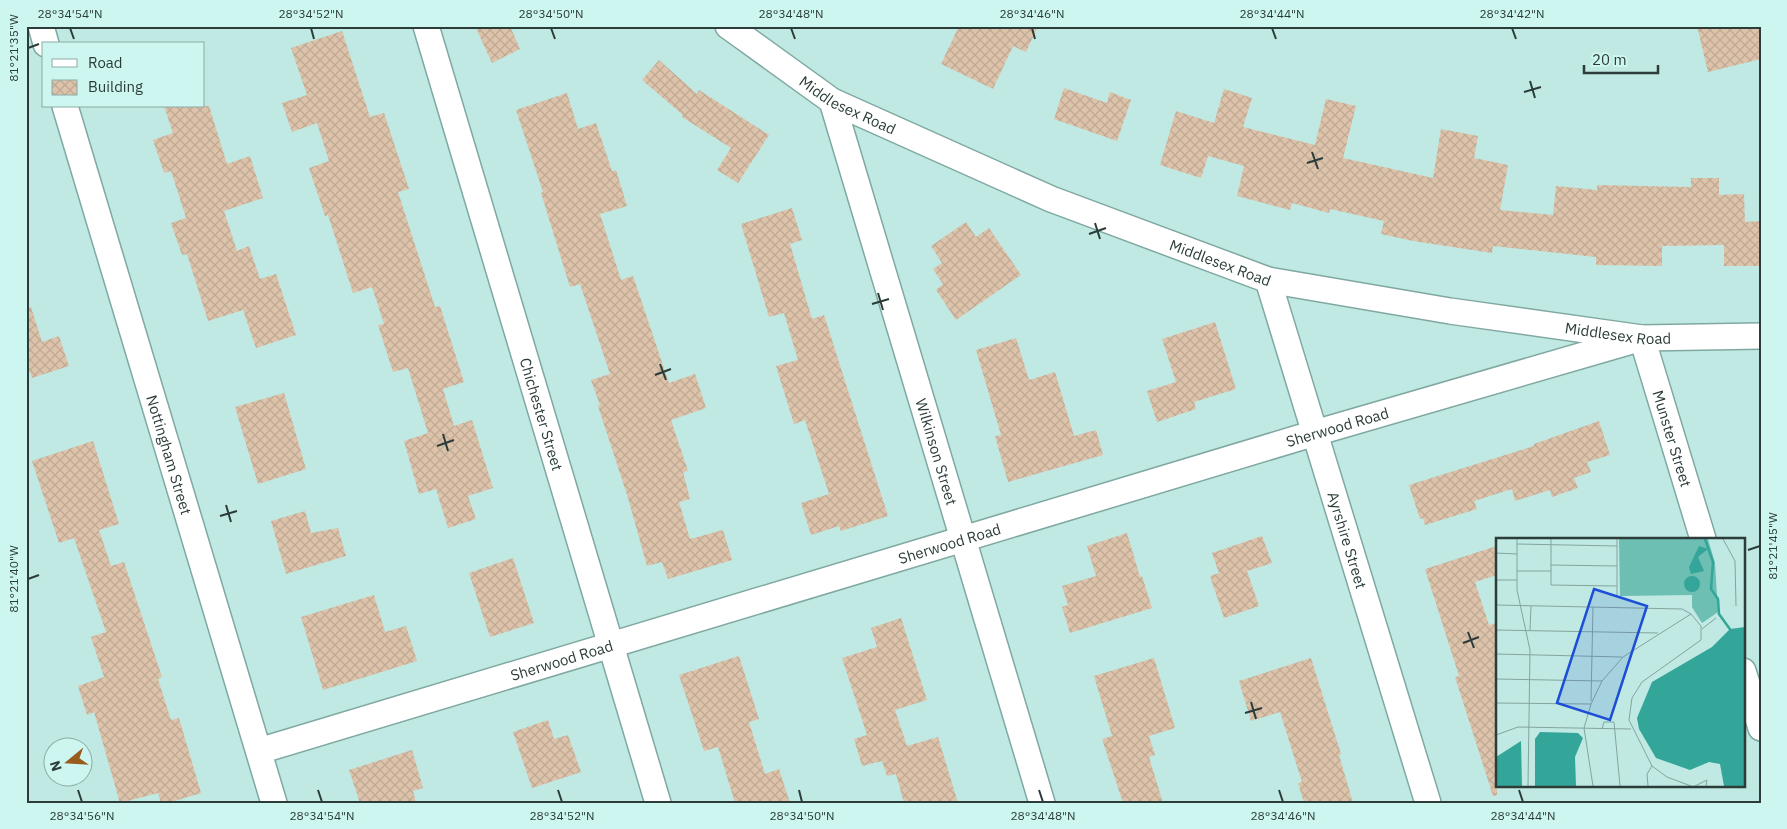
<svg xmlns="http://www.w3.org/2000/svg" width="1787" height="829" font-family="'IBM Plex Sans',sans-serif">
	<defs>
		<pattern id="building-cross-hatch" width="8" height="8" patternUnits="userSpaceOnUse" patternTransform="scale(1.25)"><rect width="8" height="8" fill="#dec3ab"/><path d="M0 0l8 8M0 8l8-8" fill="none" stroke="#bfa894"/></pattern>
	</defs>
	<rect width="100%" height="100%" fill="#bfe9e2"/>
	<path fill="url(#building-cross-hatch)" d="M 475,26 L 510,26 L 520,49 L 492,63 Z
		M 959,26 L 1038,26 L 1026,52 L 1013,46 L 993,89 L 941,64 Z
		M 1697,26 L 1761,26 L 1761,59 L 1708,72 Z
		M 342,31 L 370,117 L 384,113 L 409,189 L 398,192 L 435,307 L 440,306 L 464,382 L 443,389 L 454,426 L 472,420 L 493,488 L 468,496 L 476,519 L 448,528 L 436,489 L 419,494 L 404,441 L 428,433 L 408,368 L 393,372 L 378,325 L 384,324 L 372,287 L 353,293 L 328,215 L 325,216 L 309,168 L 329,161 L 317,123 L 292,132 L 282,103 L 307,95 L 291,48 Z
		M 659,60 L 697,94 L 699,90 L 769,135 L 738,183 L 717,170 L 731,148 L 682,117 L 683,115 L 642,80 Z
		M 1064,88 L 1107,103 L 1110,92 L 1131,100 L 1117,141 L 1054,119 Z
		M 1224,89 L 1252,98 L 1243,127 L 1315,145 L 1326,99 L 1356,106 L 1343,158 L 1433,178 L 1441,129 L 1478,136 L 1474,158 L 1508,165 L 1500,210 L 1553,215 L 1556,186 L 1597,190 L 1597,185 L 1691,187 L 1691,178 L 1719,178 L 1719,195 L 1744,194 L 1745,222 L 1761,221 L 1761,266 L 1724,266 L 1724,245 L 1662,246 L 1662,266 L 1596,265 L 1596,257 L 1493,246 L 1492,253 L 1413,241 L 1381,234 L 1384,221 L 1330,209 L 1329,213 L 1292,203 L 1290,210 L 1237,196 L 1244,166 L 1208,156 L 1201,178 L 1160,165 L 1176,111 L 1214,123 Z
		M 567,93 L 578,129 L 596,123 L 612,171 L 616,170 L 627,206 L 600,214 L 621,280 L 633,276 L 669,383 L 695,374 L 706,408 L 671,420 L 688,471 L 683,472 L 690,499 L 679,502 L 690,539 L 723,530 L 732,560 L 668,579 L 662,562 L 647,566 L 628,498 L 598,406 L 600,405 L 591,380 L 610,374 L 580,284 L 570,287 L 541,193 L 543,192 L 516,110 Z
		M 164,106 L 209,106 L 227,164 L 250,156 L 263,198 L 224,211 L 237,251 L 249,246 L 260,279 L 276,274 L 296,335 L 256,348 L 243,310 L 208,321 L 187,254 L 182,255 L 171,223 L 186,218 L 171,171 L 164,173 L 153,140 L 173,133 Z
		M 792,208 L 802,240 L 790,244 L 812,319 L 824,315 L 888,516 L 841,531 L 839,526 L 811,535 L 801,503 L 829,494 L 805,420 L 794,424 L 776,366 L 798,360 L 784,313 L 769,317 L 741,224 Z
		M 966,222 L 976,237 L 989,228 L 1021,275 L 956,320 L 936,290 L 943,284 L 933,269 L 942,263 L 931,246 Z
		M 31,307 L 42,342 L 59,336 L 69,366 L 32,378 L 26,361 L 26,308 Z
		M 1215,322 L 1236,389 L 1194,402 L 1196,409 L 1157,422 L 1147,391 L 1176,382 L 1162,339 Z
		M 1016,338 L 1029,380 L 1055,372 L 1074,436 L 1096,430 L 1103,455 L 1008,482 L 995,436 L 1001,435 L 976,350 Z
		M 284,393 L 306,469 L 258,484 L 235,407 Z
		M 1599,421 L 1610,455 L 1587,462 L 1591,472 L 1574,478 L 1578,488 L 1552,497 L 1550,490 L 1515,501 L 1512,489 L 1474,501 L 1477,509 L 1425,525 L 1423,518 L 1420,519 L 1409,485 L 1534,446 L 1534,444 Z
		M 93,441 L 119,524 L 99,530 L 111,566 L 124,562 L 162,677 L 158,679 L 171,720 L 179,718 L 201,793 L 168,803 L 161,803 L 158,793 L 120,803 L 94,712 L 87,715 L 78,686 L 104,677 L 91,637 L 106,632 L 74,538 L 59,543 L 32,461 Z
		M 305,511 L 311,533 L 338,528 L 346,556 L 286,574 L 271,521 Z
		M 1127,533 L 1140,577 L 1142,576 L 1152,608 L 1070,633 L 1062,607 L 1068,605 L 1062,586 L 1096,576 L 1087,546 Z
		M 1262,536 L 1272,563 L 1247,571 L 1259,606 L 1224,618 L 1210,576 L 1219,573 L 1212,553 Z
		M 1497,546 L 1497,575 L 1475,582 L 1489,625 L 1497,623 L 1497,795 L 1493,796 L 1455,677 L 1459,676 L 1425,569 Z
		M 513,558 L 534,623 L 490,637 L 469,573 Z
		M 374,595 L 385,632 L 406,626 L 417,661 L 323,690 L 301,617 Z
		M 901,618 L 927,700 L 895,710 L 907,746 L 938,737 L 958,803 L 904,803 L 896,774 L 887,776 L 882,761 L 862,766 L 854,739 L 867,735 L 842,658 L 877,647 L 871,628 Z
		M 739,656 L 759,719 L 749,722 L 765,774 L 779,769 L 790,803 L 735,803 L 718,747 L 704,751 L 679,675 Z
		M 1154,658 L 1175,728 L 1149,736 L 1155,755 L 1149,757 L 1163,803 L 1123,803 L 1102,739 L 1112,736 L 1094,676 Z
		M 1311,658 L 1341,754 L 1339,755 L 1353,803 L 1304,803 L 1298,783 L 1302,782 L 1280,712 L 1251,721 L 1239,681 Z
		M 548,720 L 554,739 L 568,735 L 581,772 L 532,788 L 513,732 Z
		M 412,750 L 423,788 L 413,791 L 416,803 L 360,803 L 349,770 Z"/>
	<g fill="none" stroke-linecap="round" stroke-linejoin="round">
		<defs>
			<g id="street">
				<path d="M 41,26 L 46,44"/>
				<path id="s1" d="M 426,26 L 658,803"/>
				<path id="s2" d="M 728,26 L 832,101 L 1051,199 L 1268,280 L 1450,311 L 1642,338 L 1761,336"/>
				<path id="s3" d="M 832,101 L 1042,803"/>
				<path id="s4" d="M 65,106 L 274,803"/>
				<path id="s5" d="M 1268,280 L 1428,803"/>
				<path id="s6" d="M 1642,338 L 1703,539"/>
				<path d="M 1743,671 L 1761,728"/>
				<path id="s7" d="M 259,751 L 1315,433 L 1642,338"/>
			</g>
		</defs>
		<use href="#street" stroke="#80a8a2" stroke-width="28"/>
		<use href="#street" stroke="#fff" stroke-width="25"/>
	</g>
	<path fill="none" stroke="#2b3c39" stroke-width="2" d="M 70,28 L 74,39M 311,28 L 314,39M 551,28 L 555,39M 791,28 L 795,39M 1032,28 L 1035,39M 1272,28 L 1276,39M 1512,28 L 1516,39M 28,48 L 39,44M 1530,81 L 1535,98M 1524,92 L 1541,87M 1312,152 L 1318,169M 1307,163 L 1323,158M 1095,223 L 1100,239M 1089,234 L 1106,228M 878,293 L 883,310M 872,304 L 889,299M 660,364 L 666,380M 655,375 L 671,369M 443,434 L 448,451M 437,446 L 454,440M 226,505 L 231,522M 220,516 L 237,511M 1748,550 L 1760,546M 28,579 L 39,575M 1468,632 L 1474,648M 1463,643 L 1479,637M 1251,702 L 1256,719M 1245,713 L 1262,708M 78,790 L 82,802M 318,790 L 322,802M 558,790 L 562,802M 799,790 L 802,802M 1039,790 L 1043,802M 1279,790 L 1283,802M 1519,790 L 1523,802"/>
	<g text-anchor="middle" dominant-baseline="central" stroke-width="4" stroke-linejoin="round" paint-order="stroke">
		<g font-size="15" fill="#2b3c39" stroke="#ccf6ef">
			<text stroke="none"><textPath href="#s2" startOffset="144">Middlesex Road</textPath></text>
			<text stroke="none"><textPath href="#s2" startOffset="549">Middlesex Road</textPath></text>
			<text stroke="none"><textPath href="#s2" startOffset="954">Middlesex Road</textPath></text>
			<text stroke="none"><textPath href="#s1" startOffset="405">Chichester Street</textPath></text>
			<text stroke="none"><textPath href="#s7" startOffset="1126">Sherwood Road</textPath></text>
			<text stroke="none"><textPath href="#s6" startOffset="105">Munster Street</textPath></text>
			<text stroke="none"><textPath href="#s3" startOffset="366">Wilkinson Street</textPath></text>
			<text stroke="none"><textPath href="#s4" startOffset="364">Nottingham Street</textPath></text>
			<text stroke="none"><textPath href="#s5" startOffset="272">Ayrshire Street</textPath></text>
			<text stroke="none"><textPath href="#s7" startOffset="721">Sherwood Road</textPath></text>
			<text stroke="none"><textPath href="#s7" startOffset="316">Sherwood Road</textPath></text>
		</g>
	</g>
	<g transform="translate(1496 538)">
		<rect width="249" height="249" fill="#bfe9e2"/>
		<path d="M 123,1 L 212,1 L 219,25 L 222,74 L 206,85 L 196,69 L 196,57 L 124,58 Z" fill="#6dbeb3"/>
		<path d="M 203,8 L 212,11 L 202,19 L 208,33 L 195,36 L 193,29 ZM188 46a8 8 0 1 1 16 0a8 8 0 1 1-16 0ZM 249,89 L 249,248 L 228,248 L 224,226 L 213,224 L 194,232 L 160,220 L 143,191 L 141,180 L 156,144 L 216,109 L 234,91 ZM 44,194 L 82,195 L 87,200 L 79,219 L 80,248 L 39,248 L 39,201 ZM 25,203 L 26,248 L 0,248 L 0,219 Z" fill="#34a699"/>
		<path fill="none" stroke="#34a699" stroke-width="2.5" d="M 209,1 L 217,24 L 215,51 L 222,61 L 223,76 L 236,94"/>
		<path fill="none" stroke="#84a49e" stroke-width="1" d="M 21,1 L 21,52 L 34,112 L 32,248M 55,1 L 55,47 L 121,48M 121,1 L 121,57M 227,1 L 239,23 L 240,68M 21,6 L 121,8M 0,15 L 21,16M 55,27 L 121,28M 21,33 L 55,33M 0,42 L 21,42M 0,67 L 186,71 L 195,76 L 205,88 L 205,102 L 146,144 L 136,160 L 133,182 L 156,228 L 171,239 L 195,248M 206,91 L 220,80M 0,92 L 162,95M 34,92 L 35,68M 0,116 L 126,119M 0,141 L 106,143M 95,163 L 97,69M 0,165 L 95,166M 106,191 L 108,184 L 118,184 L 124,248M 0,197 L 22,189 L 135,191M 97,248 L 88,190 L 95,166 L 106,143 L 127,119 L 195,76M 152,248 L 151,236 L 156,228M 199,248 L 211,242 L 210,248"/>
		<path fill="#1d4ed8" fill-opacity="0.15" stroke="#1d4ed8" stroke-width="2.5" d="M 98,51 L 151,68 L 114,182 L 61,165 Z"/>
		<rect width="249" height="249" fill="none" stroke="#2b3c39" stroke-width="2.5"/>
	</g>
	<rect width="1787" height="829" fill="none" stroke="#ccf6ef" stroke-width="55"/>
	<rect x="42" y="42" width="162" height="65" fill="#ccf6ef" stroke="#8caca6"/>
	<rect x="52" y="59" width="25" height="8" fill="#ffffff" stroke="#8caca6"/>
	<text x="88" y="68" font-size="15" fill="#2b3c39">Road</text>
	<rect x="52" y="80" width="25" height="15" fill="url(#building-cross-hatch)" stroke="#8caca6"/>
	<text x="88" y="92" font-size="15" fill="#2b3c39">Building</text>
	<g transform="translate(68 762) rotate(252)"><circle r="24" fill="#ccf6ef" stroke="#8caca6"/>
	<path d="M0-4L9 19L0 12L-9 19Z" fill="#985c1e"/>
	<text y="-8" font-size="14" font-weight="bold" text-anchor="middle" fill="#2b3c39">N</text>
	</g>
	<path d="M1584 65v8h74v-8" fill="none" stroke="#2b3c39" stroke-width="2.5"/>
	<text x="1592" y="65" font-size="15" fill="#2b3c39" stroke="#ccf6ef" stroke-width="4" paint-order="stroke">20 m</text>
	<rect x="28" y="28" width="1732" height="774" fill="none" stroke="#2b3c39" stroke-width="2"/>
	<g font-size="12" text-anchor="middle" fill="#2b3c39">
		<text x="70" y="18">28°34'54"N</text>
		<text x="311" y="18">28°34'52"N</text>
		<text x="551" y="18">28°34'50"N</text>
		<text x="791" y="18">28°34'48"N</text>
		<text x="1032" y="18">28°34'46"N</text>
		<text x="1272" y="18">28°34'44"N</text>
		<text x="1512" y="18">28°34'42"N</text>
		<text transform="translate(14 48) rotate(-90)" y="4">81°21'35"W</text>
		<text transform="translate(1773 546) rotate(-90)" y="4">81°21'45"W</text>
		<text transform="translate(14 579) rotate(-90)" y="4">81°21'40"W</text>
		<text x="82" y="820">28°34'56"N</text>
		<text x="322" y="820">28°34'54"N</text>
		<text x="562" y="820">28°34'52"N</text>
		<text x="802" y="820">28°34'50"N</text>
		<text x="1043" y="820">28°34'48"N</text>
		<text x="1283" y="820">28°34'46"N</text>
		<text x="1523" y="820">28°34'44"N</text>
	</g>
</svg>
